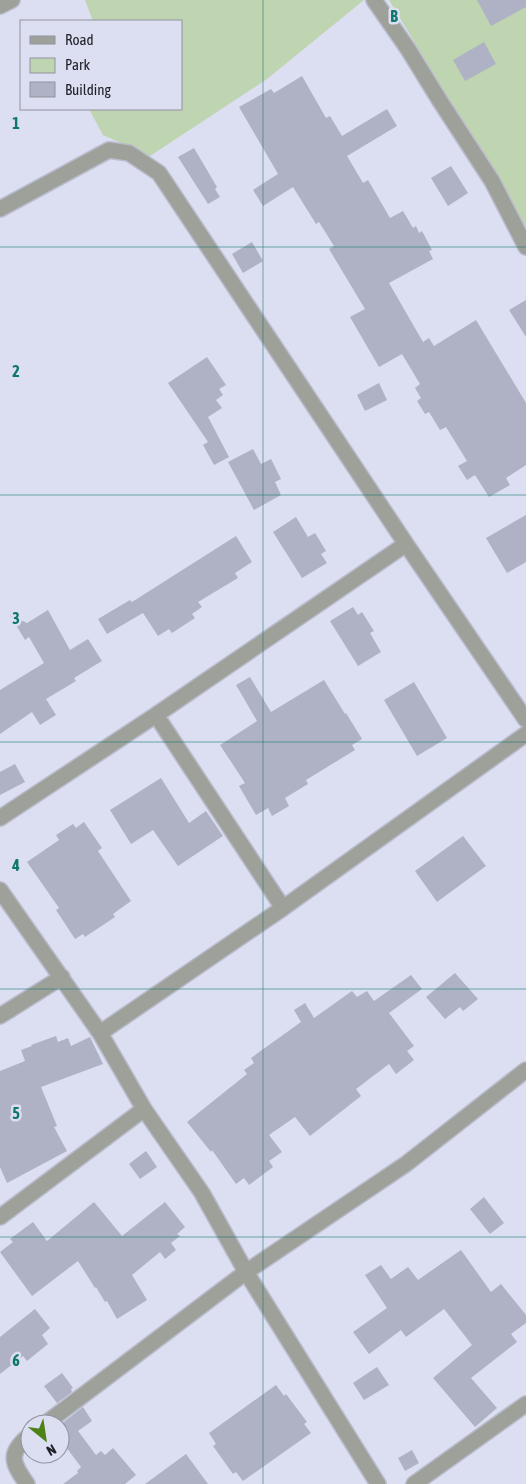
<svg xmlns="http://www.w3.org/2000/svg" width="526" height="1484" font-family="'Asap Condensed',sans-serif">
	<rect width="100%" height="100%" fill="#dcdef1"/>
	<path fill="#bfd4b0" d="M 85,0 L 364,0 L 267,79 L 150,156 L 103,135 L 89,109 L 181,109 L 181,21 L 93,21 Z
		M 389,0 L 526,0 L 526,227 Z"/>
	<path fill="#afb2c4" d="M 477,0 L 526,0 L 526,7 L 491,26 Z
		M 484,42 L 496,64 L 465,81 L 453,60 Z
		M 302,76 L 326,118 L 330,116 L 342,136 L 387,109 L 397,126 L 347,156 L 363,183 L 368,180 L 390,218 L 403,211 L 413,228 L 416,226 L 419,233 L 422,231 L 432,250 L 429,251 L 433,259 L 389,283 L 423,342 L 429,338 L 434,346 L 476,320 L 526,403 L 526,465 L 506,478 L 510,485 L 489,497 L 475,475 L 467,480 L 458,466 L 467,461 L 446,427 L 440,430 L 429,412 L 425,414 L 417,401 L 421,398 L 415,388 L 420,384 L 402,354 L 379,367 L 350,317 L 365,309 L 329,249 L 334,246 L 319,222 L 316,224 L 293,187 L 263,206 L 253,190 L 278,174 L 239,107 L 271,89 L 274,93 Z
		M 194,148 L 217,187 L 215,189 L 220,197 L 208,204 L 178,157 Z
		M 451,166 L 468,193 L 448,206 L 431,178 Z
		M 252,242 L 263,261 L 243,273 L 232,254 Z
		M 526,300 L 526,337 L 509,310 Z
		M 207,357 L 226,385 L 219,389 L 223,395 L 216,400 L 222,408 L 208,417 L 229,457 L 214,465 L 203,445 L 208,442 L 168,383 Z
		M 379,383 L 387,400 L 365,411 L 357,395 Z
		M 253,449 L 261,464 L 271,459 L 281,479 L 275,482 L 281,495 L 254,510 L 228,462 Z
		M 526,515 L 526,562 L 507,573 L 486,538 Z
		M 296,517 L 308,537 L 315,533 L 326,551 L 321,554 L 327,563 L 302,578 L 273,532 Z
		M 236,536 L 252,562 L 235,573 L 238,578 L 198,602 L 202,607 L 192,614 L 195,618 L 172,633 L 169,629 L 158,636 L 143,613 L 107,634 L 98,619 L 130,600 L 132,602 Z
		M 353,607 L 358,615 L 362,612 L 374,631 L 370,633 L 381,652 L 358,666 L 330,621 Z
		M 48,610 L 70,650 L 88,639 L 102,661 L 74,678 L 76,681 L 46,699 L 56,715 L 40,725 L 32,712 L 0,734 L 0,690 L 44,663 L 29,637 L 25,640 L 10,615 L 27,623 Z
		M 250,677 L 271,712 L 324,680 L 345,714 L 346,713 L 362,739 L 352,745 L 355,750 L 306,780 L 308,784 L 285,798 L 289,806 L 272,816 L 268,808 L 256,815 L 239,786 L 245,783 L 220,745 L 257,721 L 236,685 Z
		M 414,682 L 447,738 L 417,756 L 384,700 Z
		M 15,764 L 25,782 L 0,795 L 0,772 Z
		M 161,778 L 189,823 L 206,811 L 223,836 L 178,866 L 153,830 L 131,844 L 110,810 Z
		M 84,822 L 102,848 L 98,851 L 131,901 L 113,914 L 115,917 L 85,937 L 83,934 L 75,939 L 56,910 L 59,908 L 27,862 L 59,840 L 56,835 L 73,824 L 76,828 Z
		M 463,836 L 486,866 L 437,902 L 415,871 Z
		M 455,973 L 478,999 L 463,1011 L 460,1007 L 445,1019 L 426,997 Z
		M 411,975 L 422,989 L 389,1013 L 414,1046 L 407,1051 L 414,1060 L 396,1074 L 389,1064 L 356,1089 L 361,1096 L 310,1136 L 295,1117 L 269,1135 L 282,1152 L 269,1161 L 273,1167 L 249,1185 L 244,1178 L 236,1184 L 212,1150 L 211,1152 L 187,1122 L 247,1074 L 244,1070 L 254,1063 L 251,1058 L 301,1022 L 294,1010 L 305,1003 L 314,1018 L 352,991 L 357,997 L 367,991 L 374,1001 Z
		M 56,1036 L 58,1042 L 68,1038 L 71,1046 L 90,1037 L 103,1064 L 41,1087 L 57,1126 L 54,1127 L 67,1151 L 7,1183 L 0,1167 L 0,1071 L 25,1061 L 21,1050 L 32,1046 L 31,1045 Z
		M 146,1151 L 157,1167 L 140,1179 L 129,1164 Z
		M 484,1197 L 504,1223 L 490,1234 L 470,1209 Z
		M 94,1202 L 122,1236 L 165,1202 L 185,1227 L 177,1234 L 180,1236 L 171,1243 L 176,1250 L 165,1259 L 160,1252 L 132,1275 L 147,1300 L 117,1319 L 107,1301 L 105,1302 L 96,1287 L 95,1288 L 78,1261 L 32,1296 L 0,1252 L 13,1242 L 10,1239 L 33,1222 L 47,1241 Z
		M 461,1250 L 491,1292 L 501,1284 L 526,1315 L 526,1323 L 511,1334 L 517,1342 L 471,1378 L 497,1408 L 475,1427 L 433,1378 L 472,1345 L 444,1309 L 406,1337 L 401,1330 L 369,1354 L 353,1332 L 387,1308 L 365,1275 L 381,1265 L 391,1279 L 408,1267 L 418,1280 Z
		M 35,1309 L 50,1328 L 42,1335 L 48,1344 L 27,1361 L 23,1356 L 0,1374 L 0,1337 Z
		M 377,1367 L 389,1385 L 364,1400 L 353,1383 Z
		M 62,1373 L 73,1388 L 71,1389 L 72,1392 L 57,1403 L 44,1386 Z
		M 276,1385 L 284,1396 L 286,1394 L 307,1422 L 304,1424 L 311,1433 L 243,1481 L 236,1472 L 233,1474 L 213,1446 L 216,1444 L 209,1433 Z
		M 83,1407 L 92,1421 L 78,1431 L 96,1455 L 101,1451 L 105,1455 L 113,1448 L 136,1475 L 125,1484 L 63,1484 L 78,1473 L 77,1471 L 81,1467 L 60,1439 L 60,1425 Z
		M 412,1450 L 419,1463 L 405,1471 L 398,1458 Z
		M 186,1454 L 208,1484 L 145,1484 Z"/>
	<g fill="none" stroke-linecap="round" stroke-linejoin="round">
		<defs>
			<path id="minor" d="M 374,0 L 408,49 L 440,101 L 492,181 L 526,247
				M 0,6 L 12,0
				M 0,209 L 109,150 L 129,153 L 159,173 L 406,544
				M 156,715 L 406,544 L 526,720
				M 0,818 L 156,715 L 283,908
				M 0,890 L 100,1033 L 144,1109 L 202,1193 L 246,1272 L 378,1484
				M 0,1016 L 62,977
				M 100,1033 L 283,908 L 526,734
				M 0,1217 L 144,1109
				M 45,1424 L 246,1272 L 406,1164 L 526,1070
				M 27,1484 C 12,1463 7,1453 30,1435
				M 414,1484 L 526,1404"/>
		</defs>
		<use href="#minor" stroke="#babccd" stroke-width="18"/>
		<use href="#minor" stroke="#9da19a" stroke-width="15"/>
	</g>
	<path fill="none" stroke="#0f766e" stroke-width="1" stroke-opacity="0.55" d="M 263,0 L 263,1484M 0,247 L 526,247M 0,495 L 526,495M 0,742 L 526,742M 0,989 L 526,989M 0,1237 L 526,1237"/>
	<g font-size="16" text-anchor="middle" font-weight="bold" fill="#0f766e" stroke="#dcdef1" stroke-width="5" stroke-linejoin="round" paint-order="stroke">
		<text x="394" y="22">B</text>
		<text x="16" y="129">1</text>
		<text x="16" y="377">2</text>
		<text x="16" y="624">3</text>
		<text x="16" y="871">4</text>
		<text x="16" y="1119">5</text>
		<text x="16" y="1366">6</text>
	</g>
	<rect x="20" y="20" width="162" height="90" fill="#dcdef1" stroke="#9193a1"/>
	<rect x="30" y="36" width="25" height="8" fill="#9da19a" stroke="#9193a1"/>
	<text x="65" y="45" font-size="15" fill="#212229">Road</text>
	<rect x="30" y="58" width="25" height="15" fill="#bfd4b0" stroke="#9193a1"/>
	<text x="65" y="70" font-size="15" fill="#212229">Park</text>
	<rect x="30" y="82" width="25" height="15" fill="#afb2c4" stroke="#9193a1"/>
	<text x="65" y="95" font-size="15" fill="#212229">Building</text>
	<g transform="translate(45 1439) rotate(150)"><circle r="24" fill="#dcdef1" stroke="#9193a1"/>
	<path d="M0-4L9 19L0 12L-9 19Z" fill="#4f8216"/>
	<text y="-8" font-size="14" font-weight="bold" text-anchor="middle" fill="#212229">N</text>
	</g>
</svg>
